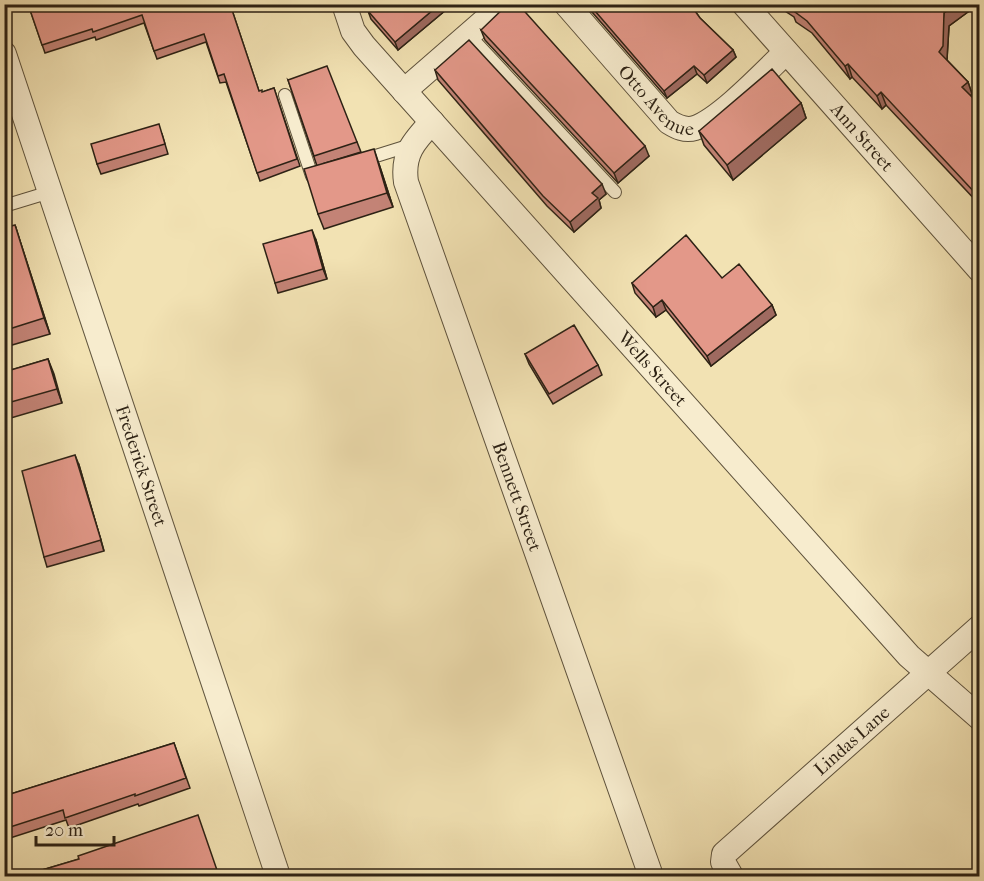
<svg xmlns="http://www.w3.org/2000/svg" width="984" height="881" font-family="'IM FELL French Canon',serif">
	<rect width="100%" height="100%" fill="#f2e2b3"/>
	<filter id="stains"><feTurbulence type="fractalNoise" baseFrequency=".00333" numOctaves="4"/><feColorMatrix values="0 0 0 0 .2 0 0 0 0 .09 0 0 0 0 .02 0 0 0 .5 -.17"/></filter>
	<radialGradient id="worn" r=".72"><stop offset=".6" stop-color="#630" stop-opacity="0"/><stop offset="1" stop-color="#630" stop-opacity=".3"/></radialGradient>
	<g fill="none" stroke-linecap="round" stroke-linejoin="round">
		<defs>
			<path id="lane" d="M 469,35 L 615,192
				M 285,95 L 312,176 L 318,174
				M 363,160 L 411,145
				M 4,206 L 50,192"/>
			<g id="street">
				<path id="s1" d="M 344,4 L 353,31 L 364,46 L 909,656 L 980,718"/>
				<path id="s2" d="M 566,4 L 669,122 C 677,127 685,131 695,128 C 721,119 765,72 786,52"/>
				<path id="s3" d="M 744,4 L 980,270"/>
				<path id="s4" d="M 4,54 L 278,876"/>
				<path d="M 404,91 L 504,4"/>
				<path id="s5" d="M 432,122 C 414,141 402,154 406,182 L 651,876"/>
				<path id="s6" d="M 731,876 L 723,862 L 724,854 L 980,627"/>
			</g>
		</defs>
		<use href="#lane" stroke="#5e523c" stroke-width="14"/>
		<use href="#street" stroke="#5e523c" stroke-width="26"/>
		<use href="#lane" stroke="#f7ecce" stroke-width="12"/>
		<use href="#street" stroke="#f7ecce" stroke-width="24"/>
	</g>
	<path fill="#c38376" stroke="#2d2215" stroke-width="1.5" d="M 28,4 L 230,4 L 259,91 L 263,92 L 274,88 L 300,166 L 260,181 L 226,82 L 220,83 L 206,42 L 157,59 L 144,23 L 96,40 L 95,37 L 45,53 Z
		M 376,4 L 453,4 L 398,50 L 371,19 L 368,11 Z
		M 585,4 L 690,4 L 700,18 L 733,50 L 736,57 L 707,83 L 697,74 L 667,98 Z
		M 783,4 L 980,4 L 980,17 L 972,9 L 949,26 L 947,60 L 968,82 L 972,94 L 971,96 L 980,105 L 980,205 L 886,105 L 882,109 L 852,77 L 850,79 L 812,33 L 796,22 L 794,17 L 785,11 Z
		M 481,30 L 649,156 L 618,183 L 485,40 Z
		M 435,70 L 606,194 L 599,200 L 601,208 L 574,232 L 547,206 L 438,80 Z
		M 288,80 L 357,142 L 361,152 L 322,164 L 379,164 L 393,207 L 324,229 L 318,214 L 317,166 Z
		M 801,103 L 806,118 L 733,180 L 704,145 L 699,131 Z
		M 162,134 L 168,154 L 101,174 L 97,164 Z
		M 15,225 L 50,334 L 12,345 L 4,325 Z
		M 316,240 L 327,279 L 278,293 L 275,283 Z
		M 722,278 L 772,305 L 776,315 L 711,366 L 666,310 L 656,317 L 635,293 L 632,283 Z
		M 525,354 L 598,365 L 602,375 L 553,404 L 529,364 Z
		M 48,359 L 62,403 L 4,420 L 4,372 Z
		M 79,465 L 104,551 L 47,567 L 44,557 Z
		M 174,743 L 190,788 L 139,806 L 138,804 L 69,828 L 66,820 L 4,840 L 4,796 Z
		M 79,859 L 219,876 L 22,876 Z"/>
	<path fill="#9f6a60" stroke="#2d2215" stroke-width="1.5" d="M 440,4 L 453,4 L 398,50 L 395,42 Z
		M 956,4 L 971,4 L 972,9 L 949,26 L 947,59 L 944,64 L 939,52 L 944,13 Z
		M 733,50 L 736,57 L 707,83 L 704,75 Z
		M 848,64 L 852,77 L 850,79 L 845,66 Z
		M 694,66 L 697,74 L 667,98 L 664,91 Z
		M 968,82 L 972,94 L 967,99 L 962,87 Z
		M 881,92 L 886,105 L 882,109 L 877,96 Z
		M 801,103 L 806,118 L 733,180 L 727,165 Z
		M 645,146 L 649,156 L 618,183 L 614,173 Z
		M 374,149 L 379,164 L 393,207 L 387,193 Z
		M 602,184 L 606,194 L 599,200 L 601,208 L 574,232 L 570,222 L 592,193 Z
		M 15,225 L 20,241 L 50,334 L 44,318 Z
		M 312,230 L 316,240 L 327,279 L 323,269 Z
		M 662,300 L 666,310 L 656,317 L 653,307 Z
		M 772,305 L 776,315 L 711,366 L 707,356 Z
		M 48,359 L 54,374 L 62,403 L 57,389 Z
		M 75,455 L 79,465 L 104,551 L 101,540 Z"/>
	<path fill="#e39889" stroke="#2d2215" stroke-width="1.5" d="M 28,4 L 230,4 L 259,91 L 262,90 L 262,92 L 274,88 L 297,159 L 257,173 L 224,74 L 218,76 L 204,34 L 154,51 L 142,15 L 93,32 L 92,29 L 42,45 Z
		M 376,4 L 440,4 L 395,42 L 368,11 Z
		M 508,4 L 518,4 L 645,146 L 614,173 L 481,30 Z
		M 589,4 L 690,4 L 700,18 L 733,50 L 704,75 L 694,66 L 664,91 Z
		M 790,4 L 956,4 L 944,13 L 943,46 L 939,52 L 968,82 L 962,87 L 980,105 L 980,193 L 977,195 L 881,92 L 877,96 L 848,64 L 845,66 L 807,21 L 791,9 L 794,7 Z
		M 975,4 L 980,4 L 980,10 Z
		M 469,40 L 602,184 L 592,193 L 598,198 L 570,222 L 543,196 L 435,70 Z
		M 327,66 L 357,142 L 314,156 L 288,80 Z
		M 772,69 L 801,103 L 727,165 L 699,131 Z
		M 159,124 L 165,144 L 97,164 L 91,144 Z
		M 374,149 L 387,193 L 318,214 L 304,169 Z
		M 15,225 L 44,318 L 6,330 L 4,325 L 4,228 Z
		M 312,230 L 323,269 L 275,283 L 263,244 Z
		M 686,235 L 722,278 L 739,264 L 772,305 L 707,356 L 662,300 L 653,307 L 632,283 Z
		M 574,325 L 598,365 L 549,394 L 525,354 Z
		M 48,359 L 57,389 L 4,404 L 4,372 Z
		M 75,455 L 101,540 L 44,557 L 22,471 Z
		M 174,743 L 186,778 L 135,796 L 135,794 L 65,818 L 63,810 L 4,829 L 4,796 Z
		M 198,815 L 219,876 L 148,876 L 145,873 L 134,876 L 22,876 L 79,859 L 78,856 Z"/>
	<g text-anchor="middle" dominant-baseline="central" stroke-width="6" stroke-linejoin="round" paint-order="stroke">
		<g font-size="18" fill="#2d2215" stroke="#f7ecce">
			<text stroke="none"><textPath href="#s2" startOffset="134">Otto Avenue</textPath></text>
			<text stroke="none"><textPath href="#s3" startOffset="178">Ann Street</textPath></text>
			<text stroke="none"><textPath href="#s1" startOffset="480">Wells Street</textPath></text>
			<text stroke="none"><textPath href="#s4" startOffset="434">Frederick Street</textPath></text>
			<text stroke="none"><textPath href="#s5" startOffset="402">Bennett Street</textPath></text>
			<text stroke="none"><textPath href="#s6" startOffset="195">Lindas Lane</textPath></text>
		</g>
	</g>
	<rect width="984" height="881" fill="none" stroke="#f2e2b3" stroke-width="24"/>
	<rect x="6" y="6" width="972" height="869" fill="none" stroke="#2d2215" stroke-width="3"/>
	<rect x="12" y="12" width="960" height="857" fill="none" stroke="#2d2215" stroke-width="1.5"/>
	<path d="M36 836v9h78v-9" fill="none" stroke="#2d2215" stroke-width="3"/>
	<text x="45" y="836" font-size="18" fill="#2d2215" stroke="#f7ecce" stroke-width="4.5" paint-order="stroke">20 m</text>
	<rect width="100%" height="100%" filter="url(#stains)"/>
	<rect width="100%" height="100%" fill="url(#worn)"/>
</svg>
